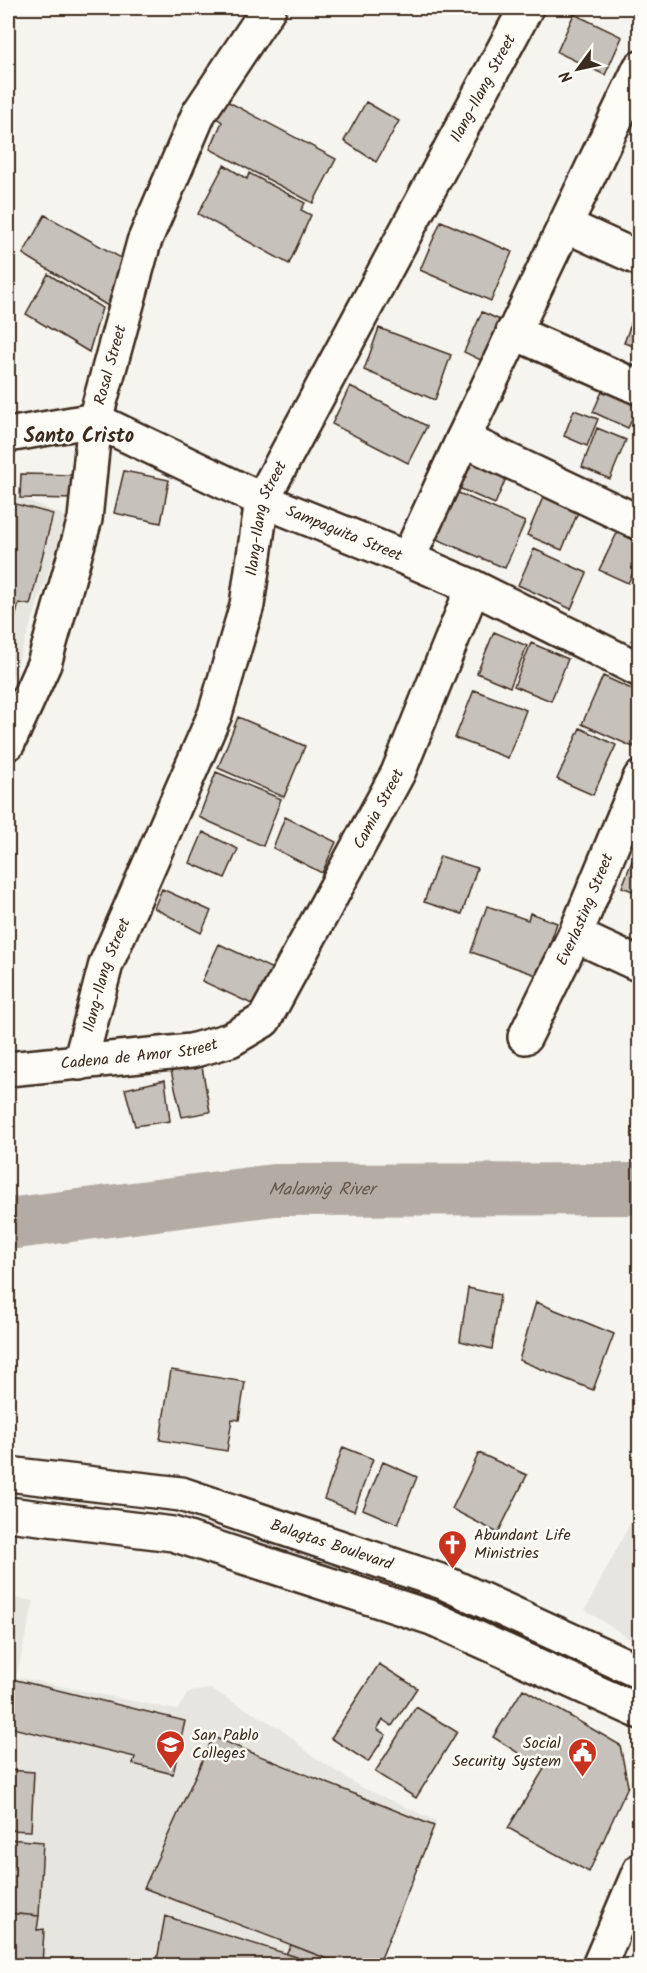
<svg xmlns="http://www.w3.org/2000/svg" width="647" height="1973" font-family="Kalam,sans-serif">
	<rect width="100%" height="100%" fill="#f5f4ee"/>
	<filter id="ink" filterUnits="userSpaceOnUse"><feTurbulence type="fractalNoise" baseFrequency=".0167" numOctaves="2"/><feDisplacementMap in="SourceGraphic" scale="12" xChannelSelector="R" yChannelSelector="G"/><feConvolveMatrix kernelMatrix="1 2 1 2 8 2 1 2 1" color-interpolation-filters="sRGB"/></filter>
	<g filter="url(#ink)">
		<path fill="#e7e5df" d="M 8,492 L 67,517 L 8,691 Z
			M 639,1506 L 639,1645 L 585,1610 Z
			M 8,1597 L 34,1601 L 16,1677 L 177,1710 L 189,1692 L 210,1689 L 280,1728 L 311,1755 L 359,1786 L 436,1821 L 378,1965 L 8,1965 Z"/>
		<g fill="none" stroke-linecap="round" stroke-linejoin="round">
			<path stroke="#b4aca4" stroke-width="52" id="s1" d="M 8,1224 L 274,1190 L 640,1189"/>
		</g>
		<path fill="#c7c1bb" stroke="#3b2a1e" stroke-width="1.5" d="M 574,14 L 622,37 L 605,75 L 557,52 Z
			M 223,99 L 336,159 L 313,203 L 210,149 L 222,122 L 215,117 Z
			M 366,102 L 399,121 L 376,162 L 344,141 Z
			M 224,165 L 247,179 L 249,173 L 305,203 L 301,210 L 311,215 L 289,264 L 198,214 Z
			M 45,215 L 123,259 L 108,306 L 23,254 Z
			M 441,221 L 512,252 L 491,301 L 420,270 Z
			M 48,274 L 102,308 L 89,352 L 26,314 Z
			M 636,310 L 640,312 L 640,348 L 624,343 Z
			M 482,312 L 509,324 L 491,365 L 464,352 Z
			M 379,328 L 451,355 L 435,400 L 364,370 Z
			M 607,380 L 640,401 L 628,428 L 593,412 Z
			M 350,386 L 427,426 L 408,463 L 332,424 Z
			M 574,410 L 598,419 L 587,446 L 564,436 Z
			M 597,428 L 626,440 L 610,479 L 582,467 Z
			M 471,461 L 507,476 L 495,504 L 459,488 Z
			M 124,471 L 169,480 L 161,523 L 114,513 Z
			M 21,474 L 77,475 L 77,499 L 20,498 Z
			M 547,488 L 582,503 L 562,550 L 527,535 Z
			M 454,491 L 525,522 L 505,568 L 434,538 Z
			M 8,502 L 53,514 L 30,605 L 19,603 L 14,622 L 8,620 Z
			M 620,527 L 640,537 L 640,559 L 628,583 L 599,570 Z
			M 534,549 L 587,573 L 571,609 L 518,585 Z
			M 494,632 L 527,646 L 510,687 L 477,673 Z
			M 531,643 L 568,659 L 551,701 L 514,686 Z
			M 603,676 L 640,693 L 640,732 L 633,747 L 582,724 Z
			M 474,690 L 526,710 L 508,758 L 455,738 Z
			M 238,717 L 305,746 L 284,797 L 218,768 Z
			M 580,728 L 616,745 L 593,795 L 557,779 Z
			M 216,772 L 281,799 L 263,846 L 199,817 Z
			M 285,817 L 336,842 L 322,873 L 273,848 Z
			M 203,832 L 238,849 L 225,878 L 190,863 Z
			M 637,848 L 640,849 L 640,894 L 622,887 Z
			M 440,856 L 477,868 L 462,914 L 424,902 Z
			M 162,889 L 211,911 L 201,933 L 154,908 Z
			M 487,906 L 528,920 L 530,913 L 557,923 L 539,976 L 471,952 Z
			M 219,944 L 273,969 L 254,1005 L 202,981 Z
			M 202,1067 L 210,1112 L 182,1117 L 171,1071 Z
			M 165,1080 L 170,1121 L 135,1126 L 125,1089 Z
			M 468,1288 L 500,1295 L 492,1349 L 460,1341 Z
			M 536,1302 L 614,1334 L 593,1390 L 519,1360 Z
			M 171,1370 L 245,1382 L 239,1420 L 232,1419 L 227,1451 L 160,1440 Z
			M 343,1447 L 373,1459 L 354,1511 L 324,1499 Z
			M 479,1453 L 527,1475 L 498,1533 L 452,1509 Z
			M 383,1462 L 417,1477 L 398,1524 L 363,1509 Z
			M 379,1664 L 417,1688 L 392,1726 L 383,1720 L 377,1729 L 386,1735 L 368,1762 L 331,1738 Z
			M 8,1678 L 185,1721 L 173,1774 L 133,1764 L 135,1757 L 8,1727 Z
			M 523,1689 L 620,1745 L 628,1786 L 589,1872 L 508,1828 L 544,1769 L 493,1737 Z
			M 416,1707 L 457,1732 L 416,1798 L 375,1772 Z
			M 213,1737 L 434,1826 L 378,1966 L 346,1966 L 144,1888 Z
			M 8,1770 L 34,1772 L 31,1831 L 8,1830 Z
			M 8,1839 L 43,1842 L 39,1916 L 8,1913 Z
			M 8,1913 L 39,1916 L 37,1930 L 44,1929 L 42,1966 L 8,1966 Z
			M 165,1916 L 297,1957 L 295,1966 L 156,1966 Z
			M 291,1945 L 346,1966 L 295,1966 L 297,1957 L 286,1954 Z"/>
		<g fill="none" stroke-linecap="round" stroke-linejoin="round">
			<defs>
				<g id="minor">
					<path d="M 565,225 L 640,259"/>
					<path d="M 513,332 L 640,388"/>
					<path id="s2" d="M 8,435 L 95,420 L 262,500 L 408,559 L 473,587 L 640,670"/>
					<path d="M 463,439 L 640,523"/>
					<path d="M 408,559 L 463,439 L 640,68"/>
					<path id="s3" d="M 8,743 L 44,664 L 85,519 L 95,420 L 144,242 L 199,113 L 269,8"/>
					<path d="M 575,935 L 640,965"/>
					<path id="s4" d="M 525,1037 L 575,935 L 640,778"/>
					<path id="s5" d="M 80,1063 L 106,964 L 215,714 L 247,605 L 262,500 L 526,8"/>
					<path id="s6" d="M 8,1069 L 191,1051 L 230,1040 L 264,1020 L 398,773 L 473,587"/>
				</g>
				<g id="major">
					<path id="s7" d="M 8,1474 L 181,1494 L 443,1582 L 640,1672"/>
					<path d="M 8,1514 L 173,1534 L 432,1618 L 640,1712"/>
					<path d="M 599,1966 L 640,1870"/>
				</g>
			</defs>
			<use href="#minor" stroke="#3b2a1e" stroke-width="38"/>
			<use href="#major" stroke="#3b2a1e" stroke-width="38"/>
			<use href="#minor" stroke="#fdfcf7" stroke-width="33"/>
			<use href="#major" stroke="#fdfcf7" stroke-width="33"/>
		</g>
	</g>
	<defs>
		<symbol id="church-pin" viewBox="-11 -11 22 30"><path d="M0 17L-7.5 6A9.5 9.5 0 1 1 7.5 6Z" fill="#c8321e" stroke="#fdfcf7"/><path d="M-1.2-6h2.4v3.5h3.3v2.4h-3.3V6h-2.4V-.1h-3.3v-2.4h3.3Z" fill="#fff"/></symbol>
		<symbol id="university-pin" viewBox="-11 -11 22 30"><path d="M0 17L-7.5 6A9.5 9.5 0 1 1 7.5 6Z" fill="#c8321e" stroke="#fdfcf7"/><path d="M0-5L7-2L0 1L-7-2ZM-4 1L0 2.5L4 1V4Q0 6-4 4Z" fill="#fff"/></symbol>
		<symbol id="civic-pin" viewBox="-11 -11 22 30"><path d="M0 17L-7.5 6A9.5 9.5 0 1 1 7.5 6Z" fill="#c8321e" stroke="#fdfcf7"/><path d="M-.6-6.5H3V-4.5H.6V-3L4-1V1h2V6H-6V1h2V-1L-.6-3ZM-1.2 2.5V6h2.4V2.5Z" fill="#fff"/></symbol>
	</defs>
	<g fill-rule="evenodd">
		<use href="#church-pin" x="436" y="1528" width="33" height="45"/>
		<use href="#university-pin" x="154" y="1728" width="33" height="45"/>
		<use href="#civic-pin" x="566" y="1736" width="33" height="45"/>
	</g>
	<g text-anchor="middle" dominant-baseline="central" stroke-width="5" stroke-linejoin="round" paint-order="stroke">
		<g font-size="16" fill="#3b2a1e" stroke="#fdfcf7">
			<text stroke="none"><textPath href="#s5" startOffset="1062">Ilang-Ilang Street</textPath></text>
			<text stroke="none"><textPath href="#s3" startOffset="394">Rosal Street</textPath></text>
			<text stroke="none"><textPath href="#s5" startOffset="578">Ilang-Ilang Street</textPath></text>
			<text stroke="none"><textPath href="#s2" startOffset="362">Sampaguita Street</textPath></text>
			<text stroke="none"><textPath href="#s6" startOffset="504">Camia Street</textPath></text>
			<text stroke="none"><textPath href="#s4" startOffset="141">Everlasting Street</textPath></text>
			<text stroke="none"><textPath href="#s5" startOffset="92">Ilang-Ilang Street</textPath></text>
			<text stroke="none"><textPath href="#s6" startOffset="132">Cadena de Amor Street</textPath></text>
			<text stroke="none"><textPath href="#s7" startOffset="333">Balagtas Boulevard</textPath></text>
		</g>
		<g font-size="16" fill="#3b2a1e" stroke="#fdfcf7" text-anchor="start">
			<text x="474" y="1535">Abundant Life<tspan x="474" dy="18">Ministries</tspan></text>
			<text x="192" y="1735">San Pablo<tspan x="192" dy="18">Colleges</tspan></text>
			<text x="561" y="1743" text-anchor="end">Social<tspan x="561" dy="18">Security System</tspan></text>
		</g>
		<g font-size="18" font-style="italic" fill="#65584d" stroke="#fdfcf7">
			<text stroke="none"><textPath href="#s1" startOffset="316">Malamig River</textPath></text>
		</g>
		<g font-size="20" font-weight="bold" fill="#3b2a1e" stroke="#fdfcf7">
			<text x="79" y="437">Santo Cristo</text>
		</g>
	</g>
	<rect width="647" height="1973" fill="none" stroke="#fdfcf7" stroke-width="30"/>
	<rect x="15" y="15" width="617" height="1943" fill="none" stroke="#3b2a1e" stroke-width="2" filter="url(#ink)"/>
	<g transform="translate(578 69) rotate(237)" stroke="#fdfcf7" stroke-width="4.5" paint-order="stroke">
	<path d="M0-4.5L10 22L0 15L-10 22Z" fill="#3b2a1e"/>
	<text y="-9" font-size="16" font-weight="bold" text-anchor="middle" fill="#3b2a1e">N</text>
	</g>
</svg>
